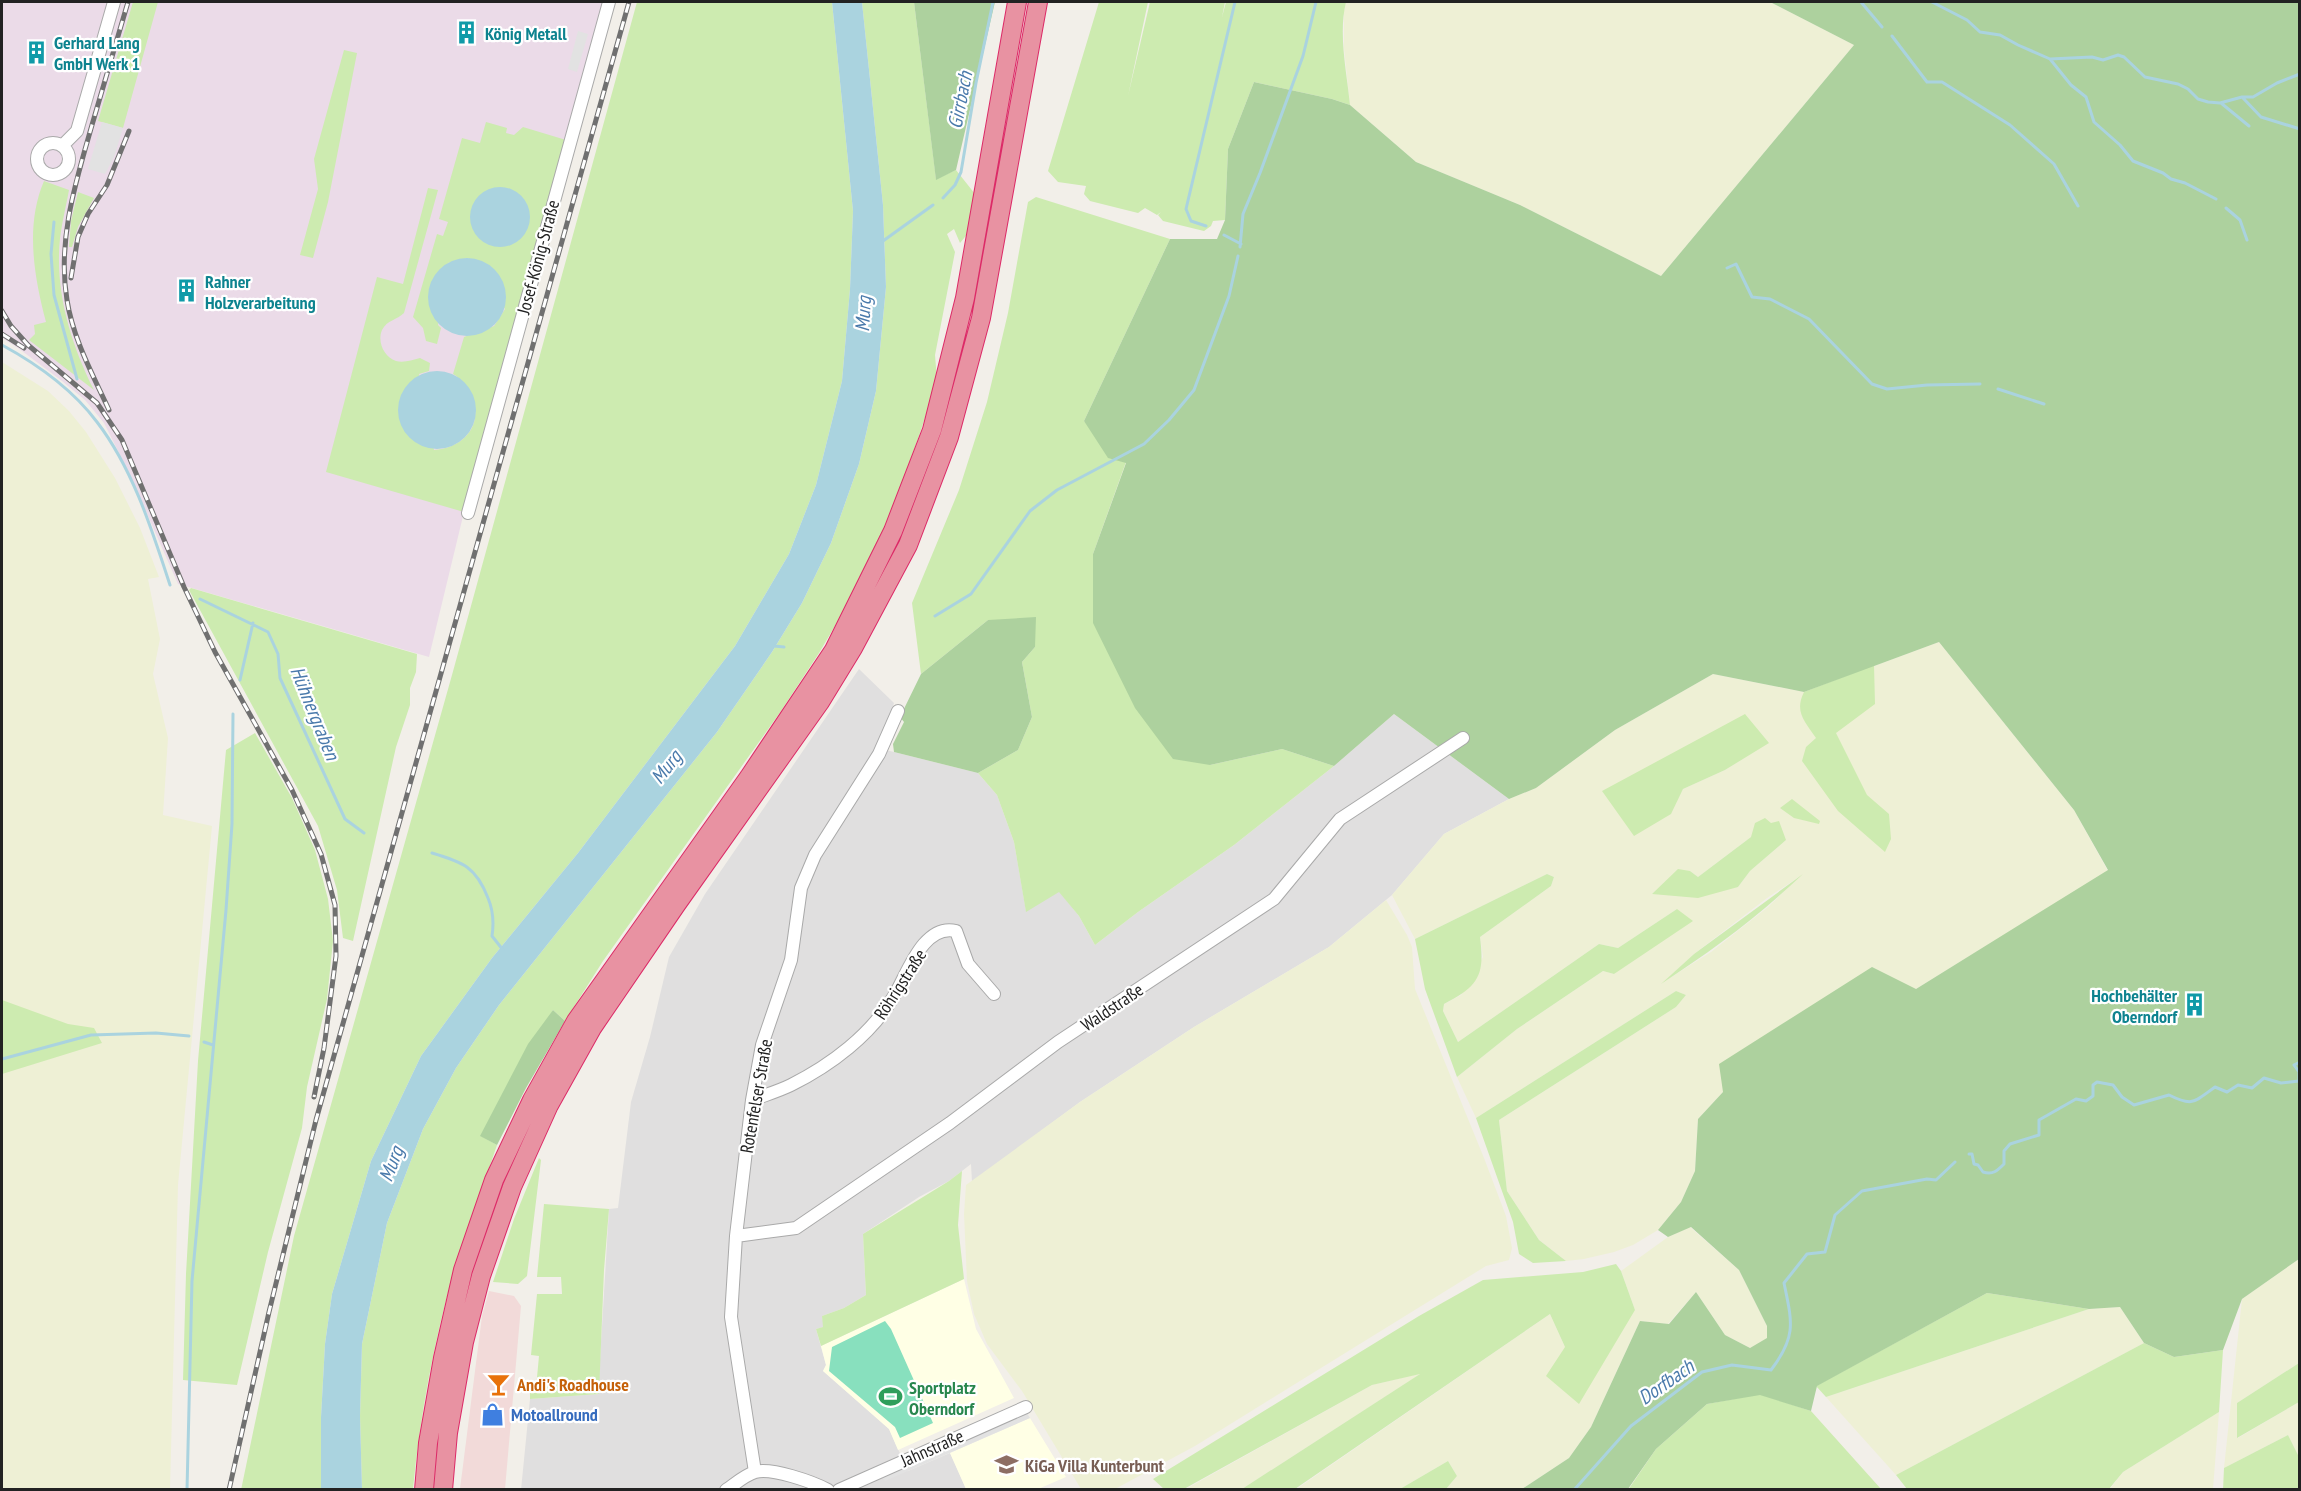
<svg xmlns="http://www.w3.org/2000/svg" width="2301" height="1491" font-family="'PT Sans Narrow',sans-serif">
	<rect width="100%" height="100%" fill="#f2efe9"/>
	<path fill="#e0dfdf" d="M 859,669 L 894,703 L 878,748 L 978,773 L 997,795 L 1014,842 L 1026,911 L 1059,891 L 1079,916 L 1095,945 L 1138,912 L 1234,845 L 1334,766 L 1394,714 L 1509,799 L 1444,834 L 1392,895 L 1329,947 L 1194,1027 L 1080,1102 L 972,1182 L 971,1164 L 949,1181 L 919,1197 L 863,1234 L 866,1295 L 844,1308 L 822,1316 L 824,1327 L 816,1329 L 826,1365 L 823,1371 L 889,1429 L 908,1471 L 950,1453 L 966,1489 L 521,1490 L 530,1399 L 598,1394 L 609,1209 L 618,1208 L 631,1102 L 650,1037 L 669,957 L 705,894 Z"/>
	<path fill="#f2dad9" d="M 489,1291 L 514,1296 L 521,1306 L 505,1489 L 460,1489 L 482,1316 Z"/>
	<path fill="#ebdbe8" d="M 2,2 L 606,2 L 464,512 L 429,657 L 178,584 L 128,471 L 104,423 L 85,400 L 62,381 L 18,348 L 2,338 Z"/>
	<path fill="#ffffe5" d="M 964,1279 L 976,1329 L 1014,1398 L 898,1450 L 889,1429 L 823,1371 L 826,1365 L 821,1346 Z
		M 1030,1418 L 1066,1477 L 1038,1489 L 966,1489 L 950,1453 Z"/>
	<path fill="#eef0d5" fill-rule="evenodd" d="M 1346,2 L 1770,2 L 1854,45 L 1661,276 L 1520,205 L 1416,162 L 1350,105 L 1344,48 L 1344,11 Z
		M 2,362 L 48,391 L 69,411 L 86,432 L 115,478 L 140,528 L 159,577 L 148,579 L 160,639 L 153,674 L 168,738 L 163,815 L 212,826 L 178,1185 L 170,1489 L 2,1489 Z
		M 1939,642 L 2074,810 L 2108,871 L 1916,989 L 1723,1092 L 1698,1119 L 1695,1171 L 1681,1202 L 1658,1230 L 1633,1245 L 1614,1252 L 1584,1259 L 1566,1261 L 1539,1240 L 1507,1191 L 1499,1120 L 1676,1007 L 1686,995 L 1676,991 L 1476,1118 L 1457,1077 L 1517,1029 L 1603,971 L 1614,974 L 1677,909 L 1618,948 L 1599,944 L 1458,1042 L 1443,1011 L 1444,1004 L 1461,995 L 1483,957 L 1480,937 L 1551,886 L 1554,877 L 1547,874 L 1415,939 L 1392,895 L 1444,834 L 1509,799 L 1536,788 L 1615,730 L 1713,674 L 1804,692 ZM 1769,742 L 1725,770 L 1683,789 L 1677,800 L 1602,791 ZM 1751,837 L 1786,840 L 1750,871 L 1738,887 L 1652,894 L 1690,871 L 1698,877 ZM 1799,877 L 1768,907 L 1711,952 L 1665,981 L 1694,954 L 1767,898 Z
		M 1386,900 L 1407,935 L 1412,947 L 1415,989 L 1484,1158 L 1506,1216 L 1512,1248 L 1509,1260 L 1486,1266 L 1195,1446 L 1115,1489 L 1081,1489 L 1022,1391 L 987,1344 L 974,1314 L 967,1281 L 964,1214 L 966,1185 L 1080,1102 L 1194,1027 L 1329,947 Z
		M 1690,1227 L 1739,1270 L 1767,1326 L 1768,1338 L 1750,1348 L 1725,1335 L 1696,1292 L 1668,1324 L 1640,1321 L 1591,1427 L 1569,1458 L 1522,1489 L 1446,1489 L 1457,1476 L 1448,1461 L 1400,1489 L 1295,1490 L 1550,1314 L 1565,1347 L 1635,1310 L 1621,1271 L 1668,1237 Z
		M 2299,1259 L 2299,1363 L 2237,1403 L 2238,1438 L 2299,1402 L 2299,1457 L 2288,1435 L 2224,1468 L 2242,1299 Z
		M 2120,1307 L 2144,1343 L 1896,1475 L 1826,1397 L 2089,1309 Z
		M 1422,1373 L 1242,1489 L 1184,1490 L 1372,1385 Z
		M 2219,1412 L 2213,1489 L 2109,1490 L 2123,1472 Z"/>
	<path fill="#cdebb0" d="M 133,2 L 158,2 L 123,128 L 98,121 Z
		M 637,2 L 832,2 L 853,211 L 850,289 L 842,381 L 816,485 L 789,554 L 735,646 L 578,853 L 492,958 L 421,1056 L 371,1161 L 332,1294 L 325,1344 L 321,1417 L 321,1489 L 241,1490 L 294,1236 L 452,675 Z
		M 862,2 L 914,2 L 936,179 L 956,170 L 975,194 L 969,232 L 960,243 L 954,229 L 947,234 L 955,252 L 935,355 L 937,380 L 919,436 L 890,515 L 852,597 L 819,653 L 781,711 L 603,961 L 565,1021 L 553,1010 L 481,1136 L 497,1145 C 483,1187 466,1228 454,1270 C 434,1342 420,1415 413,1489 L 362,1490 L 360,1416 L 362,1344 L 387,1223 L 423,1129 L 456,1068 L 499,1005 L 717,732 L 772,652 L 802,603 L 831,543 L 859,464 L 876,391 L 886,287 L 883,205 Z
		M 1099,2 L 1148,2 L 1128,96 L 1150,2 L 1225,2 L 1222,17 L 1226,2 L 1346,2 C 1338,34 1347,73 1350,105 L 1332,99 L 1254,82 L 1228,149 L 1225,220 L 1213,221 L 1211,226 L 1204,231 L 1163,221 L 1158,215 L 1161,212 L 1157,215 L 1145,208 L 1138,213 L 1090,201 L 1084,194 L 1086,186 L 1058,182 L 1048,171 Z
		M 344,50 L 357,53 L 328,202 L 313,258 L 300,255 L 318,189 L 314,159 Z
		M 486,122 L 507,128 L 506,133 L 514,135 L 523,127 L 566,140 L 464,512 L 326,472 L 377,277 L 403,284 L 428,188 L 438,190 L 404,313 C 397,320 387,320 382,330 C 377,342 384,357 396,361 C 404,363 412,360 420,358 L 430,363 L 429,371 L 419,374 L 434,450 C 466,448 487,421 468,391 C 463,384 460,378 453,374 L 464,337 L 494,326 L 505,309 L 468,258 L 448,263 L 438,325 L 441,328 L 437,344 L 426,341 L 423,328 L 413,317 L 437,234 L 443,236 L 448,222 L 439,219 L 462,138 L 480,143 Z
		M 44,181 L 69,190 C 65,212 59,233 59,255 C 58,302 73,348 94,390 L 29,340 L 35,334 L 34,325 L 46,322 C 34,277 25,225 44,181 Z
		M 78,192 L 94,198 L 78,227 L 72,247 L 69,247 L 71,221 Z
		M 1036,197 L 1170,239 L 1084,421 L 1126,462 L 1093,554 L 1210,765 L 1282,749 L 1334,766 L 1234,845 L 1138,912 L 1095,945 L 1079,916 L 1059,892 L 1026,912 L 1014,842 L 997,795 L 978,773 L 1018,750 L 1032,717 L 1022,662 L 1035,647 L 988,620 L 921,674 L 912,603 L 959,490 L 987,402 L 1008,313 L 1028,202 Z
		M 191,588 L 417,654 L 416,672 L 410,688 L 410,705 L 396,747 L 353,941 L 343,938 L 337,890 L 318,826 L 189,590 Z
		M 1874,665 L 1875,704 L 1836,733 L 1867,795 L 1889,814 L 1891,839 L 1885,852 L 1838,811 L 1802,761 L 1806,747 L 1816,738 C 1805,722 1794,712 1804,692 Z
		M 1745,714 L 1769,743 L 1725,770 L 1683,789 L 1671,814 L 1634,836 L 1602,791 Z
		M 255,733 L 292,798 L 315,850 L 328,899 L 333,941 L 327,999 L 307,1087 L 302,1128 L 268,1252 L 237,1385 L 183,1380 L 186,1274 L 198,1061 L 226,750 Z
		M 1792,799 L 1820,821 L 1819,824 L 1794,818 L 1780,808 Z
		M 1765,818 L 1771,823 L 1779,821 L 1786,840 L 1750,871 L 1738,887 L 1698,898 L 1652,894 L 1678,869 L 1690,871 L 1698,877 L 1751,837 L 1755,823 Z
		M 1547,874 L 1554,877 L 1551,886 L 1480,937 C 1485,975 1479,986 1444,1004 L 1443,1011 L 1458,1042 L 1599,944 L 1618,948 L 1677,909 L 1693,921 L 1614,974 L 1603,971 L 1517,1029 L 1457,1077 L 1425,989 L 1415,939 Z
		M 1803,874 C 1759,916 1712,951 1661,984 L 1694,954 Z
		M 1676,991 L 1686,995 L 1676,1007 L 1499,1120 L 1507,1191 L 1539,1240 L 1566,1261 L 1533,1263 L 1519,1254 L 1513,1222 L 1476,1118 Z
		M 2,1000 L 68,1024 L 94,1028 L 102,1043 L 2,1074 Z
		M 539,1158 L 541,1160 L 527,1276 L 518,1284 L 493,1282 L 514,1219 Z
		M 962,1171 L 958,1225 L 964,1279 L 821,1346 L 816,1329 L 823,1327 L 822,1316 L 844,1308 L 866,1295 L 863,1234 L 949,1181 Z
		M 544,1204 L 609,1209 L 604,1270 L 599,1394 L 530,1399 L 530,1389 L 536,1388 L 539,1356 L 531,1355 L 537,1294 L 562,1294 L 561,1277 L 537,1277 Z
		M 1616,1264 L 1621,1271 L 1635,1310 L 1579,1404 L 1546,1376 L 1565,1347 L 1550,1314 L 1295,1489 L 1242,1489 L 1420,1374 L 1372,1385 L 1184,1489 L 1164,1489 L 1153,1479 L 1419,1316 L 1483,1280 L 1583,1272 Z
		M 1987,1293 L 2089,1309 L 1826,1397 L 1816,1386 Z
		M 2144,1343 L 2174,1357 L 2223,1350 L 2219,1412 L 2123,1472 L 2109,1489 L 1907,1489 L 1896,1475 Z
		M 2299,1363 L 2299,1402 L 2237,1438 L 2237,1403 Z
		M 1760,1394 L 1811,1411 L 1881,1489 L 1628,1490 L 1656,1449 L 1707,1404 Z
		M 2288,1435 L 2299,1457 L 2299,1488 L 2223,1490 L 2224,1468 Z
		M 1448,1461 L 1457,1476 L 1446,1489 L 1400,1489 Z"/>
	<path fill="#add19e" d="M 914,2 L 995,2 L 956,170 L 936,180 Z
		M 1770,2 L 2299,2 L 2299,1259 L 2242,1299 L 2223,1350 L 2174,1357 L 2144,1343 L 2120,1307 L 2089,1309 L 1987,1293 L 1817,1386 L 1811,1411 L 1760,1395 L 1707,1404 L 1656,1449 L 1628,1489 L 1522,1489 L 1569,1458 L 1591,1427 L 1640,1321 L 1669,1324 L 1696,1292 L 1725,1335 L 1750,1348 L 1767,1338 L 1767,1326 L 1739,1270 L 1691,1227 L 1668,1237 L 1658,1230 L 1681,1202 L 1695,1171 L 1698,1119 L 1723,1092 L 1719,1064 L 1872,967 L 1916,989 L 2108,870 L 2074,810 L 1939,642 L 1804,692 L 1713,674 L 1615,730 L 1536,788 L 1509,799 L 1394,714 L 1334,766 L 1282,749 L 1210,765 L 1173,759 L 1135,708 L 1093,623 L 1093,554 L 1126,463 L 1108,458 L 1084,421 L 1170,239 L 1217,239 L 1225,220 L 1228,149 L 1254,82 L 1332,99 L 1350,105 L 1416,162 L 1520,205 L 1661,276 L 1854,45 Z
		M 1036,617 L 1035,647 L 1022,662 L 1032,717 L 1018,750 L 978,773 L 894,752 L 893,744 L 904,722 L 900,717 L 921,674 L 988,620 Z
		M 553,1010 L 565,1021 L 526,1088 L 497,1145 L 480,1136 L 528,1044 Z"/>
	<path fill="#88e0be" d="M 885,1321 L 891,1329 L 933,1423 L 900,1438 L 895,1427 L 829,1371 L 832,1347 Z"/>
	<path fill="#e2e2e2" d="M 578,31 L 588,34 L 577,72 L 568,69 Z
		M 102,122 L 123,128 L 114,157 L 105,174 L 88,169 Z
		M 1025,1410 L 1030,1418 L 885,1481 L 881,1473 Z"/>
	<path fill="#aad3df" d="M 832,2 L 862,2 L 883,205 L 886,287 L 876,391 L 859,464 L 831,543 L 802,603 L 772,652 L 717,732 L 499,1005 L 456,1068 L 423,1129 L 387,1223 L 362,1344 L 360,1416 L 362,1489 L 321,1489 L 321,1417 L 325,1344 L 332,1294 L 371,1161 L 421,1056 L 492,958 L 578,853 L 735,646 L 789,554 L 816,485 L 842,381 L 850,289 L 853,211 Z
		M470 217a30 30 0 1 1 60 0a30 30 0 1 1-60 0Z
		M428 297a39 39 0 1 1 78 0a39 39 0 1 1-78 0Z
		M398 410a39 39 0 1 1 78 0a39 39 0 1 1-78 0Z"/>
	<g fill="none" stroke-linecap="round" stroke-linejoin="round">
		<path stroke="#aad3df" stroke-width="3" d="M 1861,2 L 1882,27
			M 1932,2 L 1967,20 L 1980,32 L 2000,35 L 2018,45 L 2050,59 L 2092,57 L 2103,60 L 2118,55 L 2124,57 L 2145,77 L 2178,84 L 2188,89 L 2198,99 L 2208,102 L 2220,103 L 2242,97 L 2253,97 L 2277,83 L 2300,74
			M 1892,36 L 1927,82 L 1942,82 L 2010,125 L 2054,164 L 2078,206
			M 2050,59 L 2071,85 L 2086,97 L 2094,122 L 2120,145 L 2133,161 L 2163,173 L 2171,179 L 2185,183 L 2216,199
			M 2243,98 L 2261,117 L 2300,129
			M 2221,103 L 2249,126
			M 943,198 L 955,185 L 961,172 L 976,83 L 993,2
			M 2226,208 L 2240,220 L 2247,240
			M 54,222 L 51,254 L 54,295 L 77,379
			M 1206,226 L 1191,221 L 1186,209 L 1235,2
			M 1224,235 L 1241,244
			M 883,241 L 933,205
			M 1240,247 L 1243,214 L 1260,173 L 1303,56 L 1316,2
			M 1727,268 L 1736,264 L 1752,297 L 1770,299 L 1809,319 L 1872,384 L 1887,389 L 1927,385 L 1980,384
			M 2,345 C 37,364 73,390 97,422 C 133,469 152,530 170,585
			M 1998,389 L 2044,404
			M 200,599 L 268,632 L 278,654 L 280,678 L 345,819 L 364,833
			M 935,616 L 971,594 L 1030,511 L 1057,490 L 1144,444 L 1169,420 L 1194,390 L 1229,296 L 1238,256
			M 774,646 L 784,647
			M 240,680 L 253,623
			M 432,853 C 463,862 476,867 488,898 C 493,910 494,923 492,936 L 503,950
			M 204,1042 L 213,1045
			M 2,1059 L 91,1035 L 156,1033 L 189,1036
			M 1969,1154 L 1972,1154 L 1974,1164 L 1978,1165 L 1983,1172 C 1993,1175 1997,1171 2004,1164 L 2004,1151 L 2010,1144 L 2039,1135 L 2039,1120 L 2076,1099 L 2086,1101 L 2093,1096 L 2093,1085 L 2097,1082 L 2113,1085 L 2122,1097 L 2134,1105 L 2169,1095 C 2193,1107 2194,1102 2215,1087 L 2227,1092 L 2238,1085 L 2252,1088 L 2264,1078 L 2281,1083 L 2299,1081 L 2299,1072 L 2294,1065 L 2300,1062
			M 187,1490 L 192,1281 L 226,910 L 232,824 L 233,714
			M 1574,1490 L 1631,1426 L 1702,1372 L 1732,1365 L 1771,1370 C 1797,1336 1792,1322 1784,1283 L 1807,1254 L 1825,1252 L 1835,1215 L 1862,1191 L 1927,1179 L 1936,1180 L 1955,1162"/>
		<defs>
			<path id="minor" d="M37 159a16 16 0 1 1 32 0a16 16 0 1 1-32 0Z
				M 62,146 L 77,131 L 114,2
				M 468,513 L 609,2
				M 752,1100 C 765,1095 779,1091 791,1085 C 831,1065 871,1035 894,996 C 907,975 923,923 956,931 L 968,964 L 994,994
				M 736,1236 L 796,1228 L 950,1123 L 1058,1042 L 1274,899 L 1340,819 L 1463,738
				M 755,1472 L 731,1317 L 736,1236 L 752,1100 L 762,1045 L 791,960 L 801,888 L 815,855 L 879,754 L 898,711
				M 726,1490 C 735,1484 745,1475 755,1472 C 771,1467 813,1482 828,1490
				M 839,1490 L 1026,1407"/>
			<path id="highway" d="M 424,1490 L 428,1443 L 443,1358 L 463,1270 L 494,1180 L 532,1100 L 576,1021 L 749,777 L 834,650 L 893,531 L 932,430 L 965,298 L 1017,2
				M 443,1490 L 448,1433 L 464,1342 L 481,1276 L 512,1187 L 549,1105 L 592,1028 L 676,905 L 820,702 L 853,648 L 908,545 L 949,437 L 981,318 L 1038,2"/>
		</defs>
		<use href="#minor" stroke="#a9a9a9" stroke-width="14"/>
		<use href="#highway" stroke="#dc2a67" stroke-width="20"/>
		<use href="#minor" stroke="#fff" stroke-width="12"/>
		<use href="#highway" stroke="#e892a2" stroke-width="18"/>
		<defs>
			<path id="rail" d="M 71,278 L 78,237 L 88,214 L 107,185 L 129,131
				M 2,311 L 11,326 L 28,345 L 97,403 L 122,440 L 184,587 L 215,652 L 292,790 L 321,854 L 335,905 L 336,956 L 324,1048 L 314,1097
				M 2,334 L 24,348
				M 109,410 C 93,375 73,339 67,300 C 57,240 76,181 92,125 C 104,84 116,43 128,2
				M 229,1490 L 269,1312 L 316,1120 L 629,2"/>
		</defs>
		<use href="#rail" stroke="#707070" stroke-width="5"/>
		<use href="#rail" stroke="#fff" stroke-width="3" stroke-dasharray="9" stroke-linecap="butt"/>
	</g>
	<defs>
		<symbol id="building-bare" viewBox="-9 -9 18 18"><path d="M-4-6H4V6H1V3H-1V6H-4ZM-2.5-4.3h1.7v1.8h-1.7ZM.8-4.3h1.7v1.8H.8ZM-2.5-1h1.7V.8h-1.7ZM.8-1h1.7V.8H.8Z" fill="#0f9aa8" stroke="#fff" stroke-width="2.5" paint-order="stroke"/></symbol>
		<symbol id="bar-bare" viewBox="-9 -9 18 18"><path d="M-6-5H6L.8 .8V4.5H3.5V6h-7V4.5H-.8V.8Z" fill="#e8710a" stroke="#fff" stroke-width="2.5" paint-order="stroke"/></symbol>
		<symbol id="stadium-bare" viewBox="-9 -9 18 18"><path d="M0-5a6.5 5 0 1 0 0 10a6.5 5 0 1 0 0-10ZM-3.5-1.8h7v3.6h-7Z" fill="#2e9e5b" stroke="#fff" stroke-width="2.5" paint-order="stroke"/></symbol>
		<symbol id="shop-bare" viewBox="-9 -9 18 18"><path d="M-5-2.5h2.3a2.7 3.5 0 0 1 5.4 0H5L5.5 6h-11ZM-1.5-2.5h3a1.5 2.3 0 0 0-3 0Z" fill="#3f7fe0" stroke="#fff" stroke-width="2.5" paint-order="stroke"/></symbol>
		<symbol id="school-bare" viewBox="-9 -9 18 18"><path d="M0-5L7-2L0 1L-7-2ZM-4 1L0 2.5L4 1V4Q0 6-4 4Z" fill="#8d6e63" stroke="#fff" stroke-width="2.5" paint-order="stroke"/></symbol>
	</defs>
	<g fill-rule="evenodd">
		<use href="#building-bare" x="450" y="16" width="33" height="33"/>
		<use href="#building-bare" x="20" y="36" width="33" height="33"/>
		<use href="#building-bare" x="170" y="274" width="33" height="33"/>
		<use href="#building-bare" x="2178" y="988" width="33" height="33"/>
		<use href="#bar-bare" x="482" y="1368" width="33" height="33"/>
		<use href="#stadium-bare" x="874" y="1380" width="33" height="33"/>
		<use href="#shop-bare" x="476" y="1398" width="33" height="33"/>
		<use href="#school-bare" x="990" y="1448" width="33" height="33"/>
	</g>
	<g text-anchor="middle" dominant-baseline="central" stroke-width="4.5" stroke-linejoin="round" paint-order="stroke">
		<g font-size="18" font-weight="bold" fill="#0d838f" stroke="#fff" text-anchor="start">
			<text x="485" y="33">König Metall</text>
			<text x="54" y="42">Gerhard Lang<tspan x="54" dy="21">GmbH Werk 1</tspan></text>
			<text x="205" y="281">Rahner<tspan x="205" dy="21">Holzverarbeitung</tspan></text>
			<text x="2177" y="995" text-anchor="end">Hochbehälter<tspan x="2177" dy="21">Oberndorf</tspan></text>
		</g>
		<g font-size="18" fill="#222" stroke="#fff">
			<text transform="translate(538 257) rotate(-75)">Josef-König-Straße</text>
			<text transform="translate(900 984) rotate(-57)">Röhrigstraße</text>
			<text transform="translate(1112 1007) rotate(-34)">Waldstraße</text>
			<text transform="translate(756 1096) rotate(-80)">Rotenfelser Straße</text>
			<text transform="translate(932 1448) rotate(-24)">Jahnstraße</text>
		</g>
		<g font-size="18" font-weight="bold" fill="#c56008" stroke="#fff" text-anchor="start">
			<text x="517" y="1384">Andi's Roadhouse</text>
		</g>
		<g font-size="18" font-weight="bold" fill="#27864d" stroke="#fff" text-anchor="start">
			<text x="909" y="1387">Sportplatz<tspan x="909" dy="21">Oberndorf</tspan></text>
		</g>
		<g font-size="18" font-weight="bold" fill="#366cbe" stroke="#fff" text-anchor="start">
			<text x="511" y="1414">Motoallround</text>
		</g>
		<g font-size="18" font-weight="bold" fill="#785e54" stroke="#fff" text-anchor="start">
			<text x="1025" y="1465">KiGa Villa Kunterbunt</text>
		</g>
		<g font-size="20" font-style="italic" fill="#4a7aab" stroke="#fff">
			<text transform="translate(960 100) rotate(-79)">Girrbach</text>
			<text transform="translate(863 314) rotate(-87)">Murg</text>
			<text transform="translate(315 713) rotate(68)">Hühnergraben</text>
			<text transform="translate(666 767) rotate(-52)">Murg</text>
			<text transform="translate(391 1164) rotate(-69)">Murg</text>
			<text transform="translate(1666 1382) rotate(-35)">Dorfbach</text>
		</g>
	</g>
	<rect width="2301" height="1491" fill="none" stroke="#222222" stroke-width="6"/>
</svg>
